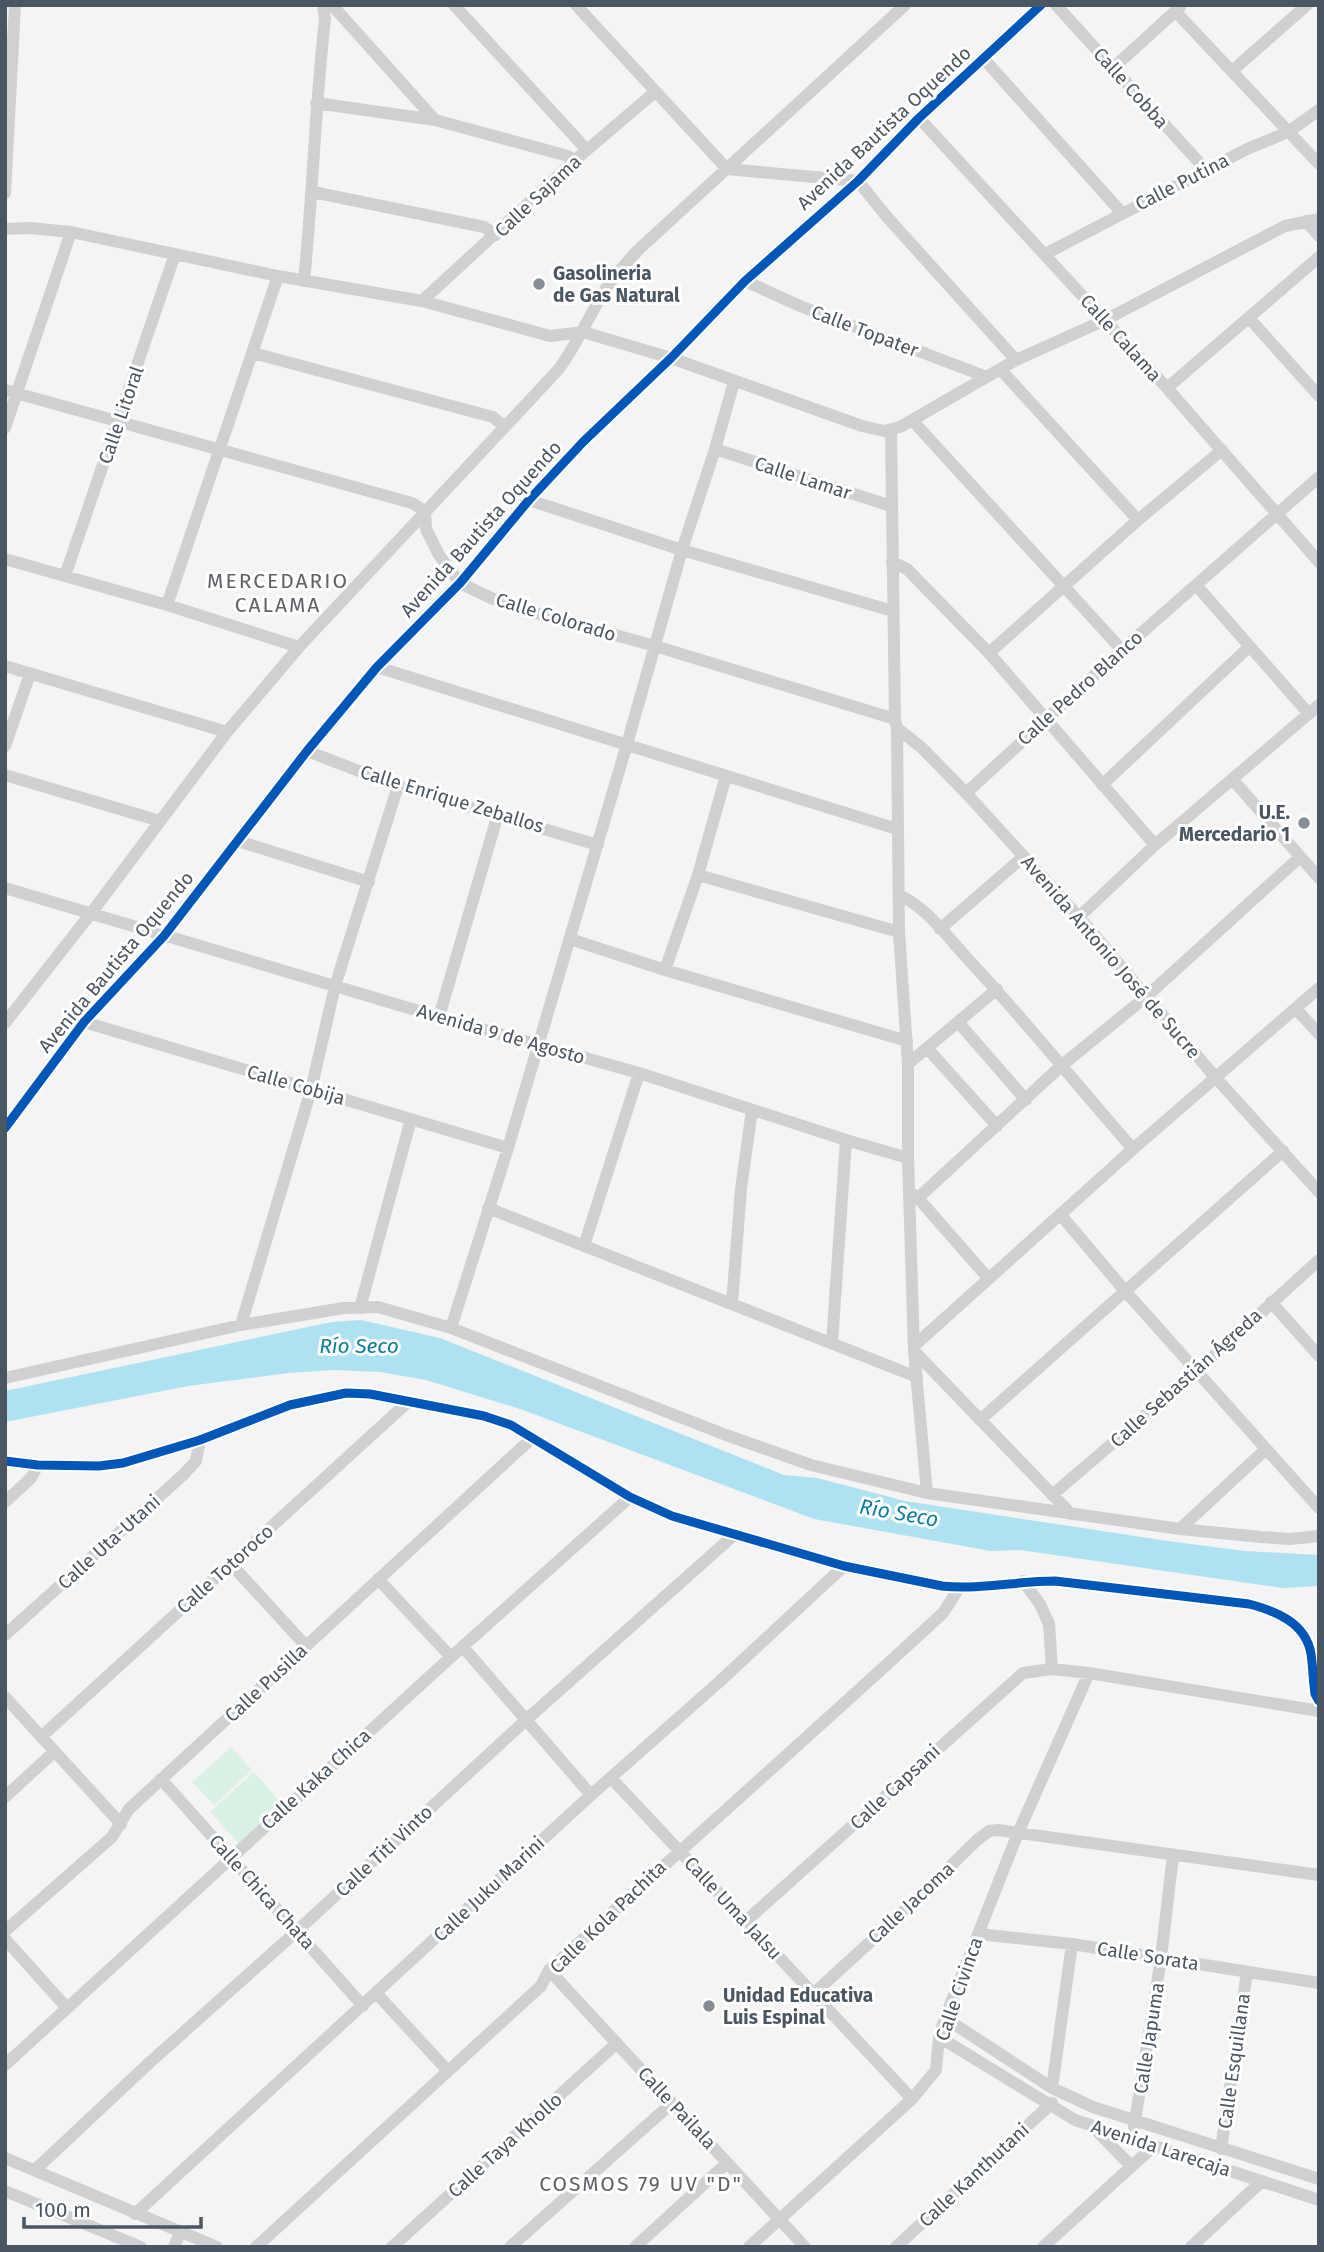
<svg xmlns="http://www.w3.org/2000/svg" width="1324" height="2252" font-family="'Fira Sans',sans-serif">
	<rect width="100%" height="100%" fill="#f4f4f4"/>
	<path fill="#d9f2e3" d="M 231,1747 L 252,1770 L 214,1805 L 192,1782 Z
		M 254,1772 L 288,1810 L 245,1850 L 210,1812 Z"/>
	<path fill="#aee2f0" d="M 361,1320 L 440,1338 L 784,1475 L 817,1478 L 905,1501 L 1168,1541 L 1245,1551 L 1319,1555 L 1319,1586 L 1283,1588 L 1020,1550 L 991,1551 L 814,1519 L 523,1410 L 426,1380 L 380,1372 L 334,1370 L 289,1373 L 188,1386 L 5,1422 L 5,1391 L 284,1332 L 332,1322 Z"/>
	<g fill="none" stroke-linecap="round" stroke-linejoin="round">
		<path stroke="#ced0d2" stroke-width="12" d="M 332,5 L 435,120
			M 454,5 L 587,150
			M 576,5 L 727,169 L 858,181 L 887,217 L 1016,360
			M 1056,5 L 1206,170
			M 1175,11 L 1319,164
			M 983,58 L 1122,213
			M 1113,68 L 1180,7
			M 1232,71 L 1307,5
			M 316,103 L 435,120 L 568,156 L 574,161
			M 919,118 L 1167,388 L 1319,562
			M 313,192 L 484,227 L 496,235
			M 5,193 L 15,5
			M 1306,221 L 1319,236
			M 5,229 L 29,228 L 71,232 L 278,276 L 422,301 L 550,336 L 583,332 L 671,358 L 862,426 L 884,431 L 900,427 L 1016,360 L 1105,320 L 1285,226 L 1319,219
			M 1045,254 L 1247,149 L 1288,132 L 1319,110
			M 304,281 C 313,193 315,106 325,19 L 323,5
			M 745,281 L 800,306 L 987,377
			M 422,301 L 574,161 L 655,92
			M 1249,318 L 1319,396
			M 253,353 L 493,417 L 505,427
			M 1000,369 L 1138,520
			M 1167,388 L 1319,257
			M 5,390 L 412,503 L 425,511 L 426,529 L 439,555 L 460,583 L 491,598 L 521,609 L 655,646 L 895,719
			M 912,420 L 1122,650
			M 5,428 L 71,232
			M 891,430 L 895,719 L 897,728 L 899,932 L 908,1064 L 908,1158 L 914,1351 L 927,1493
			M 715,449 L 891,506
			M 529,500 L 682,550 L 893,611
			M 5,559 L 167,605 L 299,647
			M 892,562 L 907,569 L 989,653 L 1155,845
			M 65,576 L 175,254
			M 1196,585 L 1309,714
			M 167,605 L 278,276
			M 989,653 L 1138,520 L 1222,450
			M 5,666 L 227,732
			M 377,667 L 897,829
			M 897,728 L 922,748 L 966,793 L 1079,917 L 1216,1078 L 1319,1192
			M 5,746 L 30,674
			M 307,751 L 398,786 L 598,845
			M 5,775 L 160,821
			M 1233,780 L 1319,878
			M 1102,785 L 1249,647
			M 966,793 L 1122,650 L 1319,477
			M 238,841 L 369,882
			M 698,875 L 899,932
			M 5,888 L 439,1017 L 639,1073 L 846,1140 L 908,1158
			M 899,895 C 926,907 947,936 966,957 C 1024,1019 1077,1085 1133,1149
			M 1079,917 L 1155,845 L 1319,705
			M 940,929 L 1023,857
			M 570,939 L 665,970 L 907,1041
			M 665,970 L 698,875 L 726,776
			M 1296,1009 L 1319,1034
			M 439,1017 L 498,814
			M 84,1022 L 508,1148
			M 958,1022 L 1026,1100
			M 5,1023 L 92,912 L 227,732 L 299,647 L 558,370 C 576,346 587,320 602,295 C 611,279 624,266 636,252 L 905,5
			M 927,1048 L 997,1126
			M 908,1064 L 997,989
			M 5,1128 L 84,1022 L 164,936 L 307,751 L 377,667 L 460,583 L 529,500 L 583,442 L 671,358 L 745,281 L 858,181 L 919,118 L 1041,5
			M 910,1192 L 918,1198 L 1061,1066 L 1147,996 L 1300,857
			M 918,1198 L 988,1278
			M 488,1208 L 917,1377
			M 1060,1214 L 1126,1292 L 1319,1508
			M 584,1246 L 639,1073
			M 1271,1302 L 1319,1356
			M 732,1304 L 741,1189 L 752,1110
			M 360,1308 L 411,1119
			M 241,1325 L 311,1090 L 335,986 L 398,786
			M 451,1328 L 508,1148 L 627,744 L 682,550 L 715,449 L 734,382
			M 832,1343 L 846,1140
			M 915,1345 L 1133,1149 L 1319,988
			M 914,1351 L 1071,1514
			M 5,1378 L 241,1325 L 344,1308 L 378,1307 L 451,1328 L 726,1435 L 811,1465 L 927,1493 L 1180,1529 L 1261,1537 L 1290,1539 L 1319,1536
			M 980,1420 L 1283,1151
			M 5,1461 L 38,1465 L 99,1466 L 123,1463 L 200,1440 L 290,1405 L 346,1393 L 370,1394 L 484,1416 L 511,1425 L 630,1497 L 672,1516 L 844,1566 L 942,1586 C 979,1590 1018,1581 1055,1581 L 1249,1604 C 1276,1611 1306,1623 1311,1654 C 1313,1667 1313,1681 1315,1694 L 1319,1701
			M 1052,1495 L 1196,1372 L 1319,1260
			M 5,1502 L 31,1478 L 38,1465
			M 1180,1529 L 1265,1450
			M 230,1563 L 306,1646
			M 378,1579 L 451,1657
			M 1023,1581 L 1040,1604 L 1049,1624 L 1052,1669
			M 5,1635 L 183,1475 L 196,1461 L 200,1440
			M 463,1647 L 591,1795
			M 5,1697 L 121,1824
			M 41,1737 L 409,1401
			M 611,1778 L 912,2099
			M 161,1779 L 363,2006
			M 5,1797 L 54,1752
			M 746,1921 L 1023,1673 L 1052,1669 L 1089,1673 L 1319,1711
			M 5,1931 L 112,1837 L 129,1809 L 532,1438
			M 978,1934 L 1072,1944 L 1319,1983
			M 5,1939 L 66,2007
			M 549,1970 L 805,2247
			M 377,1994 L 448,2071
			M 812,1995 L 915,1901 L 977,1840 L 989,1831 L 998,1830 L 1319,1875
			M 945,2018 L 1052,2088 L 1093,2107 L 1319,2179
			M 939,2037 L 1075,2120 L 1319,2200
			M 5,2065 L 451,1657 L 630,1497
			M 1052,2088 L 1072,1944
			M 1134,2127 L 1161,1958 L 1173,1855
			M 1094,2128 L 1131,2166
			M 1221,2149 L 1247,1972
			M 5,2158 L 217,2247
			M 35,2170 L 148,2064 L 297,1931 L 526,1720 L 734,1535
			M 5,2191 L 141,2247
			M 135,2214 L 591,1795 L 718,1683 L 844,1566
			M 174,2247 L 180,2233
			M 256,2247 L 541,1986 L 549,1970 C 680,1850 813,1733 943,1613 L 959,1588
			M 392,2247 L 617,2043
			M 510,2247 L 672,2103
			M 635,2247 L 727,2163
			M 749,2247 L 912,2099 L 936,2070 L 939,2037 L 945,2018 L 1018,1833 L 1089,1673
			M 896,2247 L 1052,2103
			M 1043,2247 L 1154,2146
			M 1191,2247 L 1262,2181"/>
		<defs>
			<path id="cycleway" d="M 5,1128 L 84,1022 L 164,936 L 307,751 L 377,667 L 460,583 L 529,500 L 583,442 L 671,358 L 745,281 L 858,181 L 919,118 L 1041,5
				M 5,1461 L 38,1465 L 99,1466 L 123,1463 L 200,1440 L 290,1405 L 346,1393 L 370,1394 L 484,1416 L 511,1425 L 630,1497 L 672,1516 L 844,1566 L 942,1586 C 979,1590 1018,1581 1055,1581 L 1249,1604 C 1276,1611 1306,1623 1311,1654 C 1313,1667 1313,1681 1315,1694 L 1319,1701"/>
		</defs>
		<use href="#cycleway" stroke="#fff" stroke-width="13"/>
		<use href="#cycleway" stroke="#0057b8" stroke-width="9"/>
	</g>
	<g fill="#868d94" stroke="#fff" stroke-width="2.5">
		<circle cx="539" cy="284" r="7"/>
		<circle cx="1304" cy="823" r="7"/>
		<circle cx="709" cy="2006" r="7"/>
	</g>
	<g text-anchor="middle" dominant-baseline="central" stroke-width="6" stroke-linejoin="round" paint-order="stroke">
		<g font-size="19" fill="#4a5661" stroke="#fff">
			<text transform="translate(1131 88) rotate(48)">Calle Cobba</text>
			<text transform="translate(884 128) rotate(-43)">Avenida Bautista Oquendo</text>
			<text transform="translate(1182 182) rotate(-27)">Calle Putina</text>
			<text transform="translate(538 196) rotate(-43)">Calle Sajama</text>
			<text transform="translate(865 331) rotate(21)">Calle Topater</text>
			<text transform="translate(1121 338) rotate(48)">Calle Calama</text>
			<text transform="translate(121 415) rotate(-71)">Calle Litoral</text>
			<text transform="translate(803 478) rotate(18)">Calle Lamar</text>
			<text transform="translate(481 529) rotate(-48)">Avenida Bautista Oquendo</text>
			<text transform="translate(556 617) rotate(17)">Calle Colorado</text>
			<text transform="translate(1080 688) rotate(-42)">Calle Pedro Blanco</text>
			<text transform="translate(452 799) rotate(17)">Calle Enrique Zeballos</text>
			<text transform="translate(1111 957) rotate(49)">Avenida Antonio José de Sucre</text>
			<text transform="translate(116 962) rotate(-50)">Avenida Bautista Oquendo</text>
			<text transform="translate(501 1034) rotate(16)">Avenida 9 de Agosto</text>
			<text transform="translate(296 1085) rotate(16)">Calle Cobija</text>
			<text transform="translate(1186 1378) rotate(-42)">Calle Sebastián Ágreda</text>
			<text transform="translate(109 1542) rotate(-42)">Calle Uta-Utani</text>
			<text transform="translate(225 1569) rotate(-42)">Calle Totoroco</text>
			<text transform="translate(266 1683) rotate(-43)">Calle Pusilla</text>
			<text transform="translate(316 1779) rotate(-42)">Calle Kaka Chica</text>
			<text transform="translate(895 1787) rotate(-43)">Calle Capsani</text>
			<text transform="translate(384 1851) rotate(-43)">Calle Titi Vinto</text>
			<text transform="translate(489 1889) rotate(-43)">Calle Juku Marini</text>
			<text transform="translate(262 1892) rotate(48)">Calle Chica Chata</text>
			<text transform="translate(911 1903) rotate(-43)">Calle Jacoma</text>
			<text transform="translate(733 1908) rotate(47)">Calle Uma Jalsu</text>
			<text transform="translate(608 1917) rotate(-44)">Calle Kola Pachita</text>
			<text transform="translate(1148 1956) rotate(9)">Calle Sorata</text>
			<text transform="translate(959 1989) rotate(-71)">Calle Civinca</text>
			<text transform="translate(1149 2038) rotate(-81)">Calle Japuma</text>
			<text transform="translate(1234 2061) rotate(-82)">Calle Esquillana</text>
			<text transform="translate(677 2108) rotate(47)">Calle Pailala</text>
			<text transform="translate(505 2145) rotate(-42)">Calle Taya Khollo</text>
			<text transform="translate(1161 2148) rotate(18)">Avenida Larecaja</text>
			<text transform="translate(974 2175) rotate(-43)">Calle Kanthutani</text>
		</g>
		<g font-size="19" font-weight="bold" fill="#4a5661" stroke="#fff" text-anchor="start">
			<text x="553" y="273">Gasolineria<tspan x="553" dy="22">de Gas Natural</tspan></text>
			<text x="1290" y="812" text-anchor="end">U.E.<tspan x="1290" dy="22">Mercedario 1</tspan></text>
			<text x="723" y="1995">Unidad Educativa<tspan x="723" dy="22">Luis Espinal</tspan></text>
		</g>
		<g font-size="21" letter-spacing="2" fill="#5f6368" stroke="#fff">
			<text x="278" y="581">MERCEDARIO<tspan x="278" dy="24">CALAMA</tspan></text>
			<text x="641" y="2184">COSMOS 79 UV "D"</text>
		</g>
		<g font-size="21" font-style="italic" fill="#0c7c9b" stroke="#fff">
			<text x="359" y="1346">Río Seco</text>
			<text transform="translate(899 1513) rotate(10)">Río Seco</text>
		</g>
	</g>
	<rect width="1324" height="2252" fill="none" stroke="#4a5661" stroke-width="14"/>
	<path d="M24 2217v10h177v-10" fill="none" stroke="#4a5661" stroke-width="3.5"/>
	<text x="35" y="2217" font-size="21" fill="#4a5661" stroke="#ffffff" stroke-width="5" paint-order="stroke">100 m</text>
</svg>
